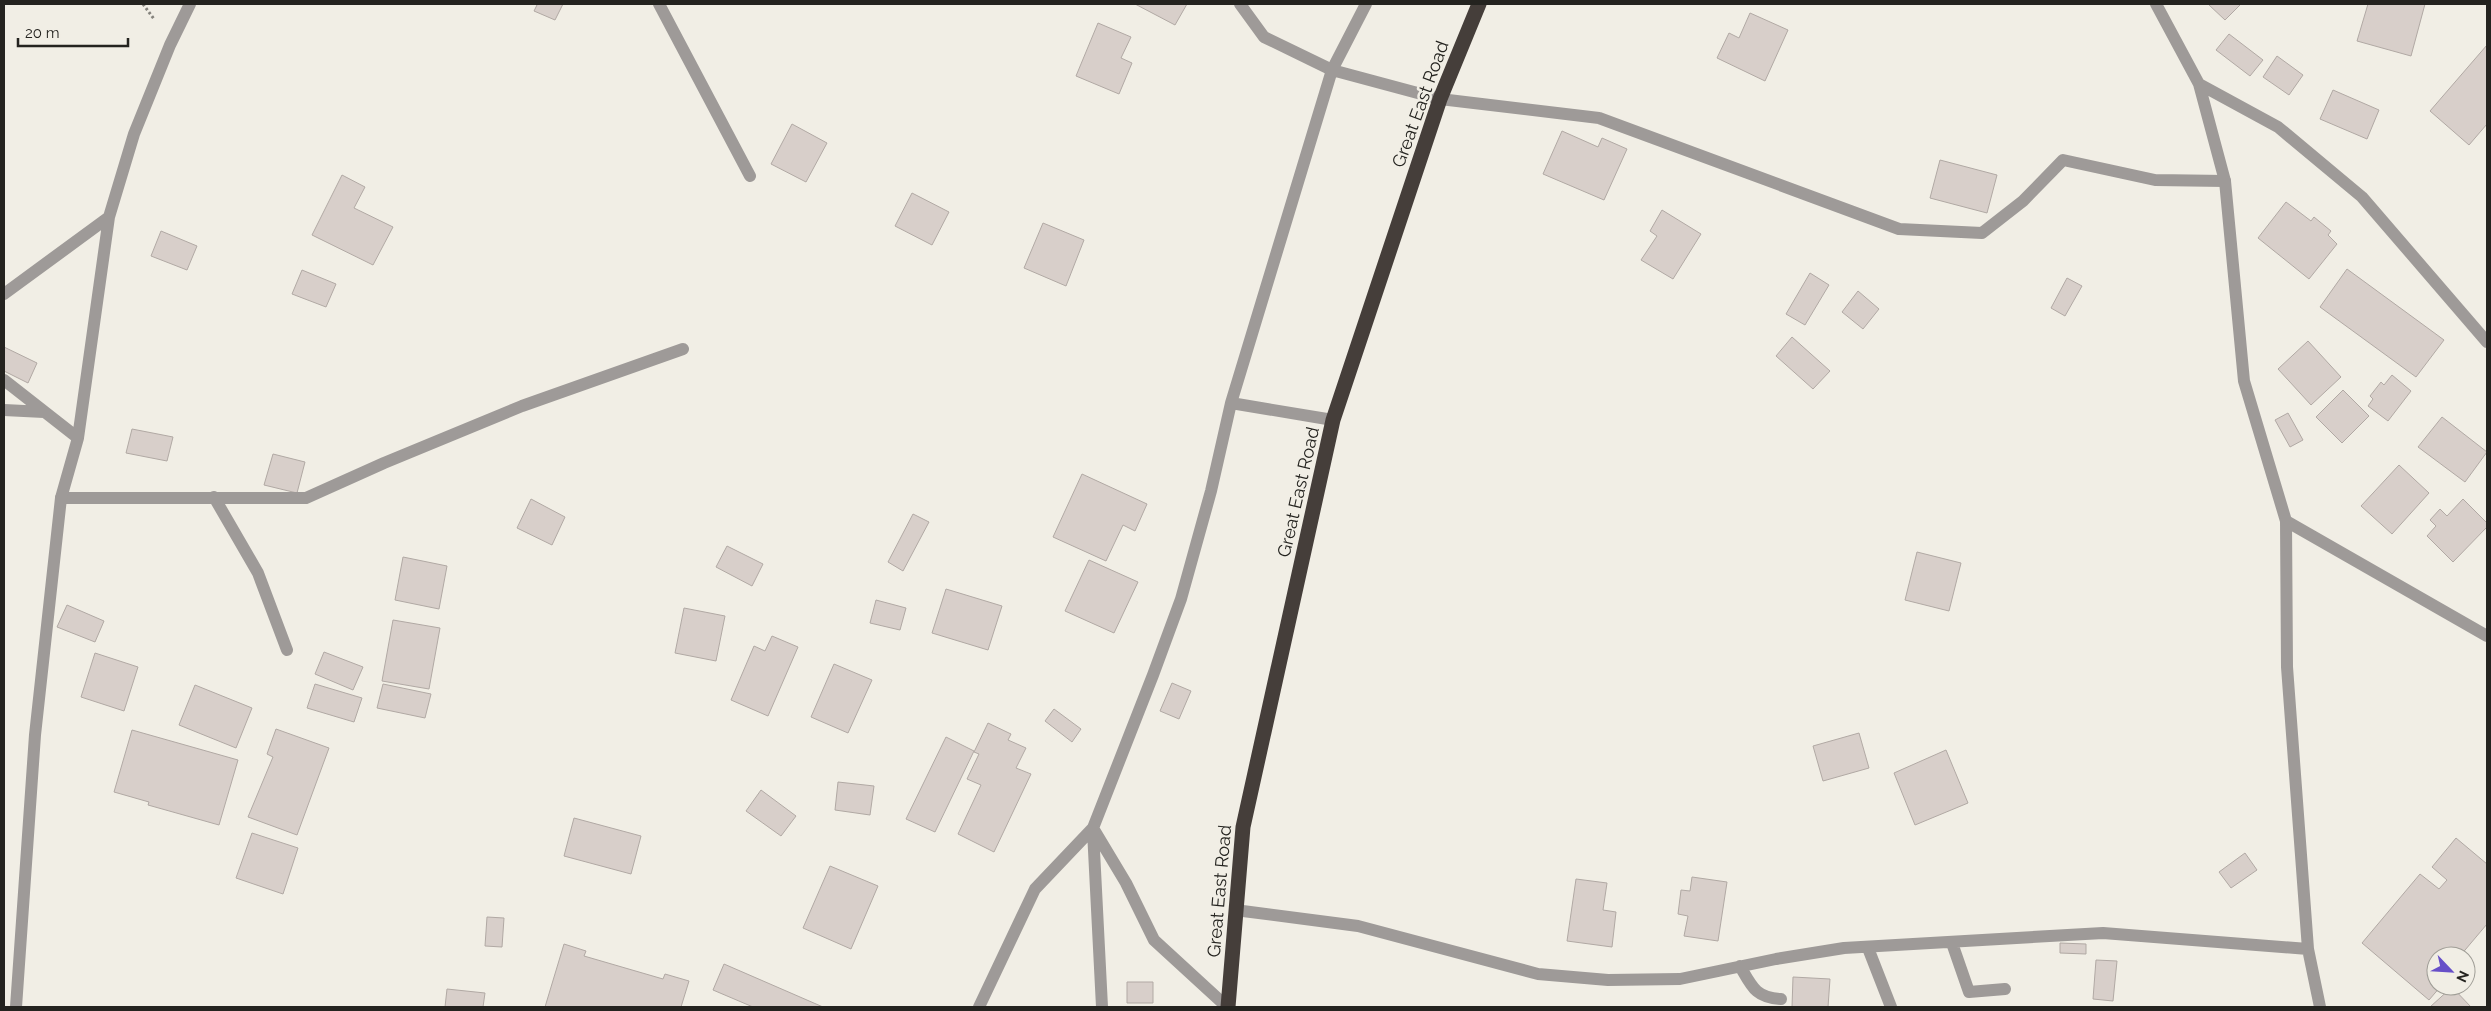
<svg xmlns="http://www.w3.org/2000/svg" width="2491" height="1011" font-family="Raleway,sans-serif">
	<rect width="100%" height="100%" fill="#f1eee5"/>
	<path fill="#d8cfca" stroke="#b1a9a4" d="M 534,4 L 563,4 L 555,20 L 534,11 L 537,5 Z
		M 1135,4 L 1187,4 L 1175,25 Z
		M 2208,4 L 2241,4 L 2225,20 Z
		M 2368,4 L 2425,4 L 2411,56 L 2357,41 Z
		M 1750,13 L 1788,30 L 1765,81 L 1717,58 L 1729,33 L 1739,38 Z
		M 1098,23 L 1131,37 L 1121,58 L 1132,63 L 1119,94 L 1076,76 Z
		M 2229,34 L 2263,60 L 2250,76 L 2216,50 Z
		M 2487,45 L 2487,124 L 2469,145 L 2430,111 Z
		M 2277,56 L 2303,75 L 2289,95 L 2263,77 Z
		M 2333,90 L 2379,110 L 2367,139 L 2320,119 Z
		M 792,124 L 827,143 L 806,182 L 771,164 Z
		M 1562,131 L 1598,147 L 1602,138 L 1627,149 L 1604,200 L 1543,174 Z
		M 1940,160 L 1997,175 L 1987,213 L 1930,198 Z
		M 342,175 L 365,187 L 354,208 L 393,227 L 373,265 L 312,235 Z
		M 912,193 L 949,212 L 932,245 L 895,226 Z
		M 2286,202 L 2311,221 L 2314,217 L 2331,231 L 2328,235 L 2337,244 L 2309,279 L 2258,238 Z
		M 1662,210 L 1701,234 L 1673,279 L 1641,260 L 1657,236 L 1650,231 Z
		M 1043,223 L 1084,240 L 1066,286 L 1024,268 Z
		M 161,231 L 197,246 L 187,270 L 151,256 Z
		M 2347,269 L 2444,340 L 2416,377 L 2320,307 Z
		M 302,270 L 336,284 L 326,307 L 292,294 Z
		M 1810,273 L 1829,285 L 1805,325 L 1786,314 Z
		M 2067,278 L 2082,286 L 2065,316 L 2051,308 Z
		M 1858,291 L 1879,309 L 1863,329 L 1842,312 Z
		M 1792,337 L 1830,371 L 1813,389 L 1776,356 Z
		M 2308,341 L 2341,377 L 2311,405 L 2278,369 Z
		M 4,347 L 37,363 L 28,383 L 4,371 Z
		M 2392,375 L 2411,391 L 2388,421 L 2368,406 L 2373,399 L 2370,396 L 2381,382 L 2384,385 Z
		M 2343,390 L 2369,416 L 2342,443 L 2316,417 Z
		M 2288,413 L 2303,440 L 2290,447 L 2275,420 Z
		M 2442,417 L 2487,452 L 2465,482 L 2418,447 Z
		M 132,429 L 173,437 L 167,461 L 126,453 Z
		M 273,454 L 305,462 L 297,493 L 264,485 Z
		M 2399,465 L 2429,493 L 2392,534 L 2361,506 Z
		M 1082,474 L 1147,504 L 1135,531 L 1123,525 L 1106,561 L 1053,537 Z
		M 531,499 L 565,517 L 552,545 L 517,528 Z
		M 2463,499 L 2487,523 L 2487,527 L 2453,562 L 2427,536 L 2436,526 L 2430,520 L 2440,509 L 2447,516 Z
		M 913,514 L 929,522 L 903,571 L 888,562 Z
		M 727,546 L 763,564 L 752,586 L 716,567 Z
		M 1917,552 L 1961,563 L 1949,611 L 1905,600 Z
		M 403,557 L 447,566 L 439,609 L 395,600 Z
		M 1089,560 L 1138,582 L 1114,633 L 1065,611 Z
		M 946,589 L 1002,606 L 988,650 L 932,633 Z
		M 876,600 L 906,608 L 900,630 L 870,623 Z
		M 67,605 L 104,621 L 95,642 L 57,627 Z
		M 684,608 L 725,616 L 716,661 L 675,653 Z
		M 393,620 L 440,628 L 429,689 L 382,681 Z
		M 772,636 L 798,647 L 768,716 L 731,700 L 754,646 L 765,651 Z
		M 324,652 L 363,667 L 353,690 L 315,674 Z
		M 95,653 L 138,667 L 124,711 L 81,697 Z
		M 834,664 L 872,680 L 848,733 L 811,717 Z
		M 1172,683 L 1191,691 L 1179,719 L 1160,711 Z
		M 315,684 L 362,698 L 354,722 L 307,708 Z
		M 383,684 L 431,694 L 425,718 L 377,708 Z
		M 195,685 L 252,708 L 236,748 L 179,725 Z
		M 1054,709 L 1081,729 L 1072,742 L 1045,721 Z
		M 988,723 L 1011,734 L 1008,740 L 1026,748 L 1016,768 L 1031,774 L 994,852 L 958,834 L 981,785 L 967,779 L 979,754 L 974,752 Z
		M 276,729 L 329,748 L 297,835 L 248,817 L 273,757 L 267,754 Z
		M 132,730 L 238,760 L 219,825 L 148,805 L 149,802 L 114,792 Z
		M 1859,733 L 1869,768 L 1823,781 L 1813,746 Z
		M 946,737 L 974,751 L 935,832 L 906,819 Z
		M 1946,750 L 1968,803 L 1915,825 L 1894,773 Z
		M 838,782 L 874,786 L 870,815 L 835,810 Z
		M 761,790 L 796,816 L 781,836 L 746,811 Z
		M 574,818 L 641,836 L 631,874 L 564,856 Z
		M 252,833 L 298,848 L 283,894 L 236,878 Z
		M 2456,838 L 2487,864 L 2487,924 L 2460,956 L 2436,956 L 2436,986 L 2441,986 L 2429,1000 L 2362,943 L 2420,874 L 2439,889 L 2447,880 L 2432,867 Z
		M 2245,853 L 2257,870 L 2231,888 L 2219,872 Z
		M 830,866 L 878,886 L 851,949 L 803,928 Z
		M 1692,877 L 1727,882 L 1718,941 L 1684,936 L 1688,916 L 1678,914 L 1681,890 L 1690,891 Z
		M 1576,879 L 1607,883 L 1603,910 L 1616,912 L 1612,947 L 1567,941 Z
		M 487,917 L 504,918 L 502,947 L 485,946 Z
		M 2060,943 L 2086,944 L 2086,954 L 2060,953 Z
		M 564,944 L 586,951 L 584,956 L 663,979 L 665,974 L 689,981 L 681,1007 L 545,1007 Z
		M 2096,960 L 2117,961 L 2113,1001 L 2093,999 Z
		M 724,964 L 823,1007 L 753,1007 L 713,990 Z
		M 1793,977 L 1830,979 L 1828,1007 L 1792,1007 Z
		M 1127,982 L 1153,982 L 1153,1003 L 1127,1003 Z
		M 2452,987 L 2471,1007 L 2430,1007 Z
		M 447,989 L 485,993 L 483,1007 L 445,1007 Z"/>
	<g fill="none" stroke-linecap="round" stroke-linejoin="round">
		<path stroke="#85837d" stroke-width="3" stroke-dasharray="2.5 2.5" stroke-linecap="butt" d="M 143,4 L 154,19"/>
		<path stroke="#9e9a98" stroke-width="12" d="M 1240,4 L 1264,37 L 1332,70
			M 1440,99 L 1599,118 L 1899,229 L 1982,233 L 2023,201 L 2063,160 L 2155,180 L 2225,181
			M 214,497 L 258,573 L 287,650
			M 61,498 L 306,498 L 384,463 L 522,406 L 683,349"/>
		<path stroke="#9e9a98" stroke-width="12" d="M 659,4 L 750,176
			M 2156,4 L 2199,84 L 2225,181 L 2244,381 L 2286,521 L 2287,667 L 2308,949 L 2320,1007
			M 1332,70 L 1440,99
			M 2199,84 L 2278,127 L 2362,197 L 2487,342
			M 4,294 L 109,217
			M 4,380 L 78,438
			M 1231,403 L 1333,420
			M 4,410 L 44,412
			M 2286,521 L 2487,636
			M 1093,828 L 1126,883 L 1154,940 L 1227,1007
			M 1093,831 L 1102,1007
			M 1235,910 L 1358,926 L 1538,974 L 1608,980 L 1680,979 L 1776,959 L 1844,948 L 2103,933 L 2308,949
			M 1952,943 L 1969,992 L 2005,989
			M 1868,948 L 1891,1007
			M 1740,966 C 1752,987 1756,998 1781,999
			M 16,1007 L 35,735 L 61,498 L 78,438 L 109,217 L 134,134 L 170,45 L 190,4
			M 979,1007 L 1035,889 L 1093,828 L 1153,675 L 1181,599 L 1211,491 L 1231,403 L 1332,70 L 1366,4"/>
		<path stroke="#453e3a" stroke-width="15" d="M 1228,1007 L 1243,827 L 1333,420 L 1440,99 L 1479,4"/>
	</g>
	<g text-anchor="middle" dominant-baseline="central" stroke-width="5" stroke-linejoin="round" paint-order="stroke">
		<g font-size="18" fill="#24231f" stroke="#f1eee5">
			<text transform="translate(1420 104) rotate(-70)">Great East Road</text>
			<text transform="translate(1298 492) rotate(-77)">Great East Road</text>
			<text transform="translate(1219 891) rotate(-85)">Great East Road</text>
		</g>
	</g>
	<rect width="2491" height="1011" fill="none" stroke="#24231f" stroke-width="10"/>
	<g transform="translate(2451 971) rotate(115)"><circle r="24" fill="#f1eee5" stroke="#9f9d96"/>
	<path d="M0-4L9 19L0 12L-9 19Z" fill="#674fc8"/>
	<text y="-8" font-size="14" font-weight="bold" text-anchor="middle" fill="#24231f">N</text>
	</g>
	<path d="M18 38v8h110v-8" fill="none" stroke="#24231f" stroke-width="2.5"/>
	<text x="25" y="38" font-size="15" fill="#24231f" stroke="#f1eee5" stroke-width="4" paint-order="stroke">20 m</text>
</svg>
